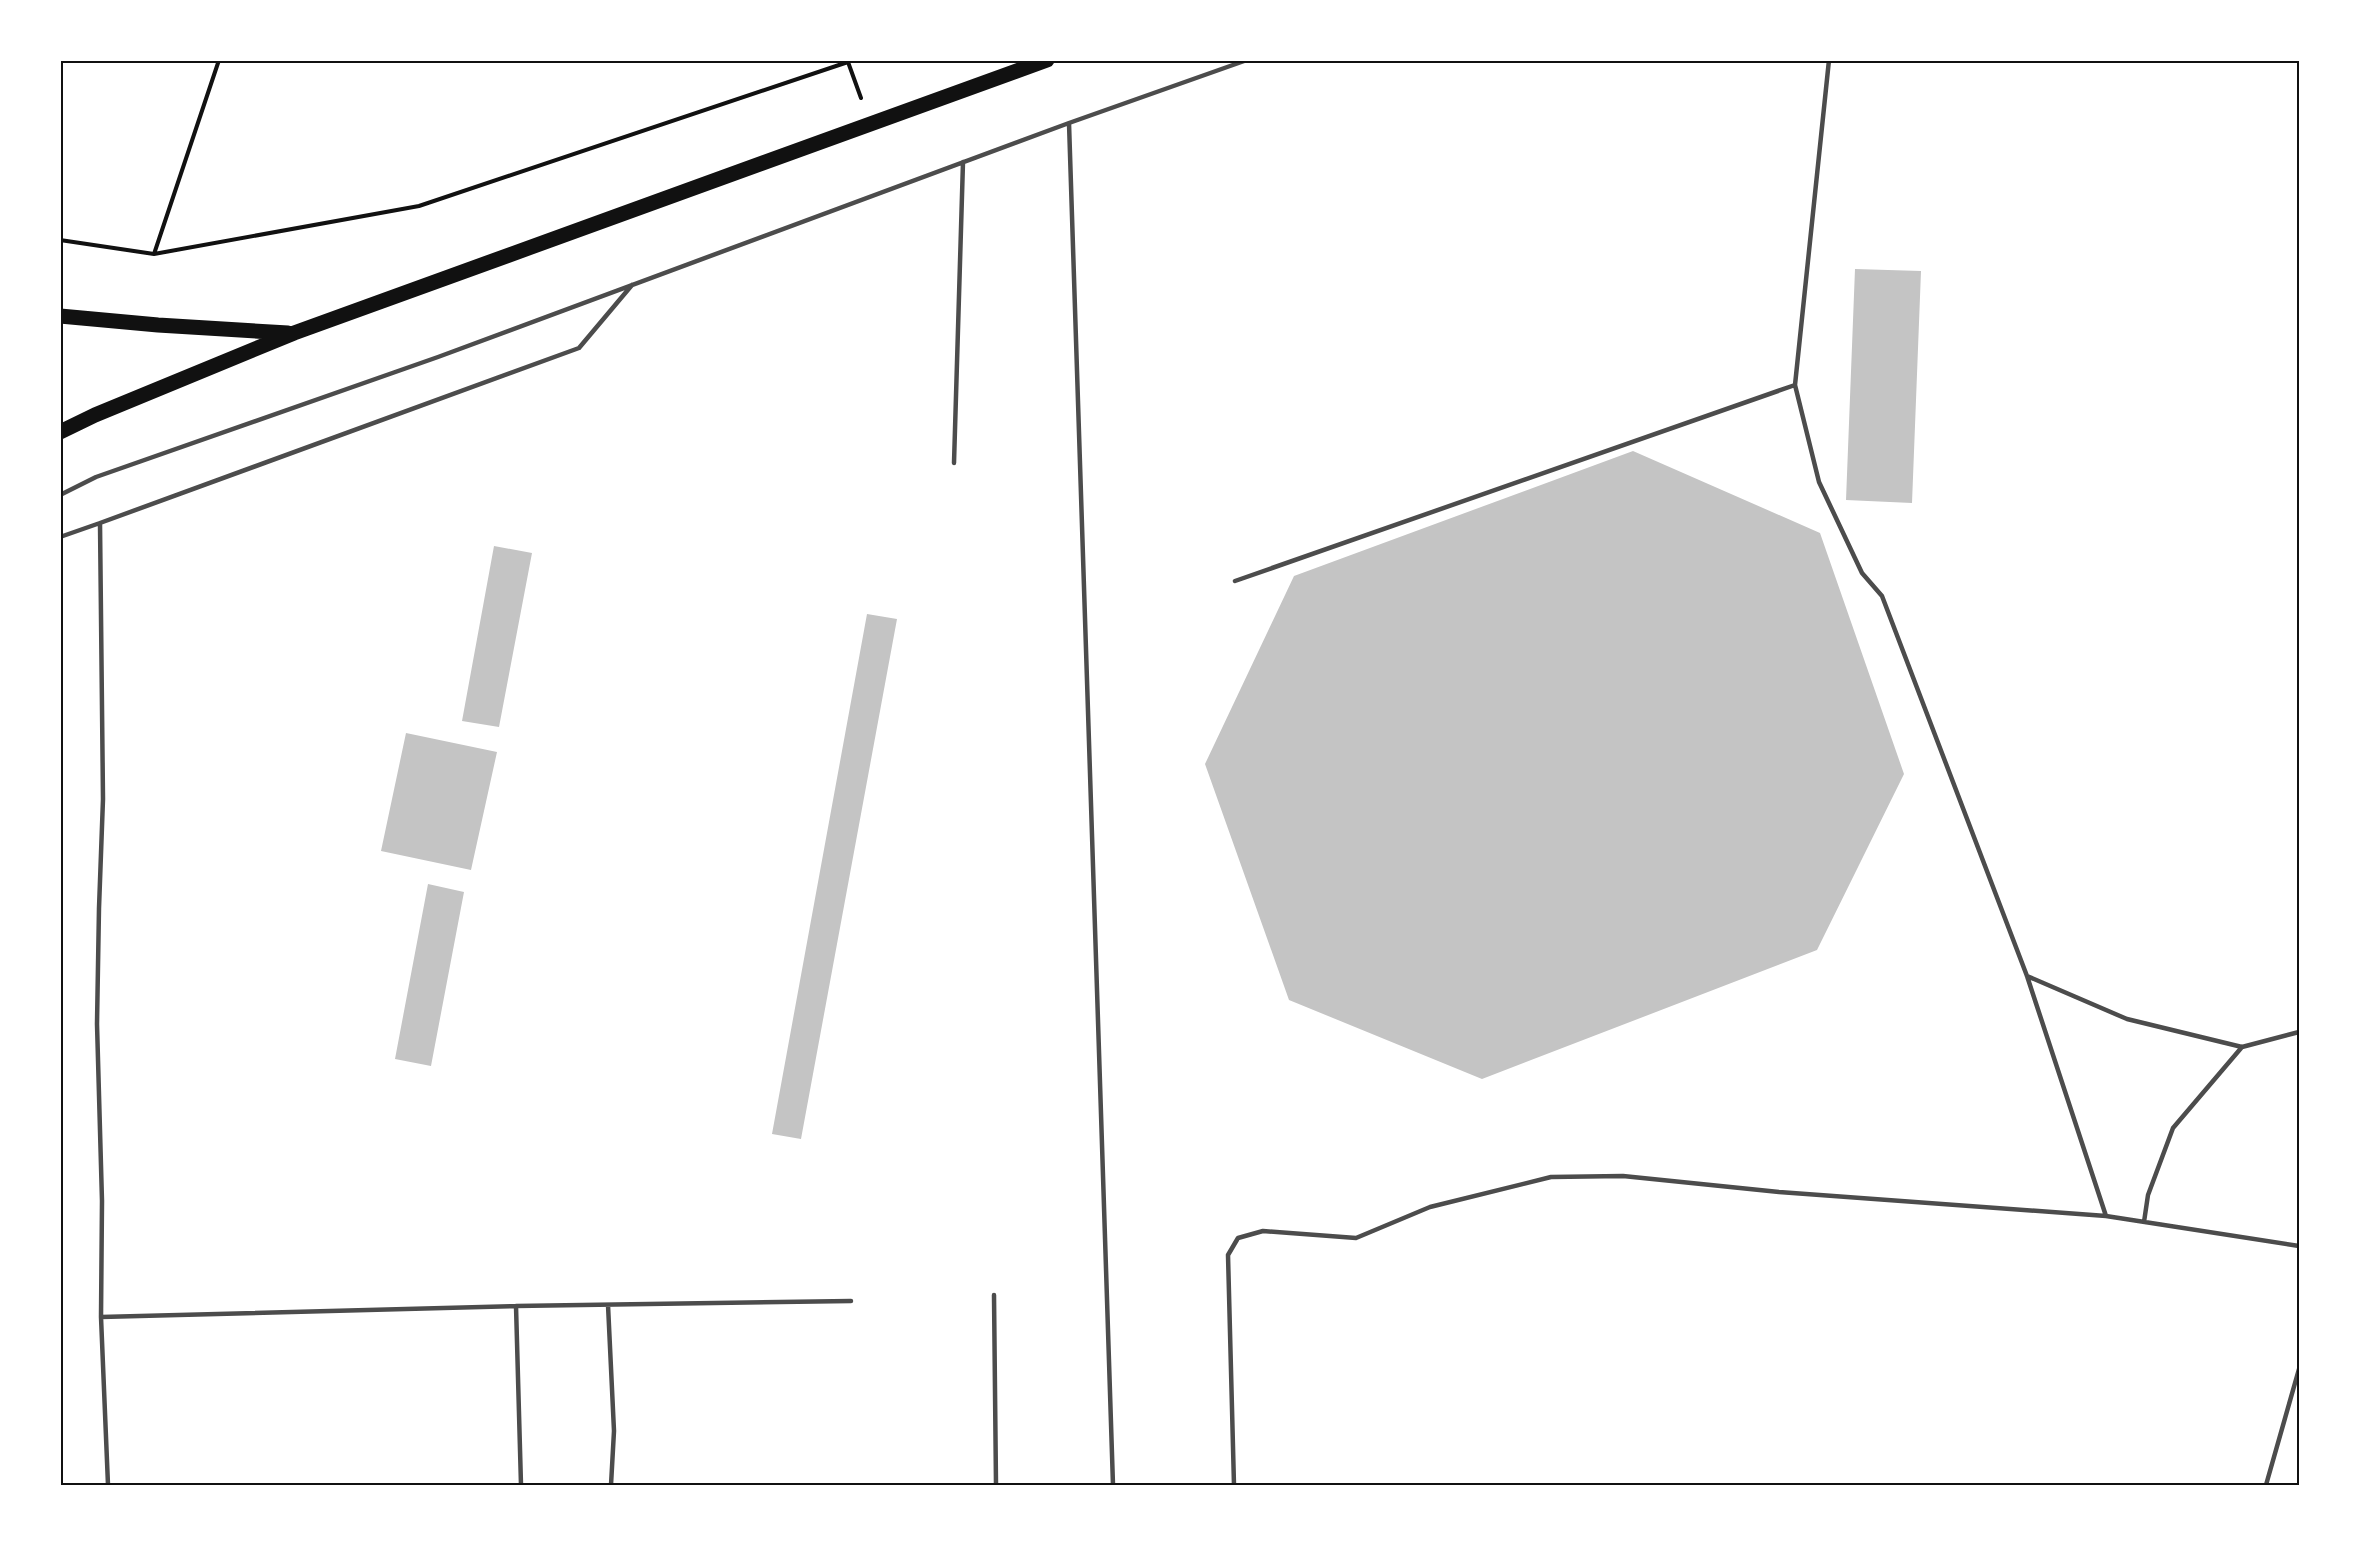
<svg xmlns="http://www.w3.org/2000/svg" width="2359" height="1545" font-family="Manrope,sans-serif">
	<rect width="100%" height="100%" fill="#fff"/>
	<path fill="#c4c4c4" d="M 1855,269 L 1921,271 L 1912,503 L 1846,500 Z
		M 1633,451 L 1820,533 L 1904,774 L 1817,950 L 1482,1079 L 1289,1000 L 1205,764 L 1294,576 Z
		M 494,546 L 532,553 L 499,727 L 462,721 Z
		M 867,614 L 897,619 L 801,1139 L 772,1134 Z
		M 406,733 L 497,752 L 471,870 L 381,851 Z
		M 428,884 L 464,892 L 431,1066 L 395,1059 Z"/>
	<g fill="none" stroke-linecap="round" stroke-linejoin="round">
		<path stroke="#111" stroke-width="4" d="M 219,60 L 154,254 L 419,206 L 848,62
			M 850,60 L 848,62 L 861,98
			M 60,240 L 154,254"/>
		<path stroke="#4c4c4c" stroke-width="4.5" d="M 1829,60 L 1795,385 L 1819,482 L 1862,573 L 1882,596 L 2027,976 L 2106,1216
			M 1069,123 L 1113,1485
			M 954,463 L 963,162
			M 60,495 L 96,477 L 438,357 L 1069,123 L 1247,60
			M 60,537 L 100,523
			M 1235,581 L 1795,385
			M 2027,976 L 2127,1019 L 2242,1047 L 2299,1032
			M 2144,1222 L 2148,1195 L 2173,1128 L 2242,1047
			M 994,1295 L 996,1485
			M 608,1305 L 614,1431 L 611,1485
			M 516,1306 L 521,1485
			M 101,1317 L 516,1306 L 851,1301
			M 108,1485 L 101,1317 L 102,1201 L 97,1024 L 99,908 L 103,799 L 100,523 L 579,348 L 632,285
			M 1234,1485 L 1228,1255 L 1238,1238 L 1263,1231 L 1356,1238 L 1430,1207 L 1551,1177 L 1623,1176 L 1779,1192 L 2106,1216 L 2299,1246
			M 2266,1485 L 2299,1369"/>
		<path stroke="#111" stroke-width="15" d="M 60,316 L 158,325 L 288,333
			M 60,432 L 95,415 L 294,333 L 1047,60"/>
	</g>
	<rect width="2359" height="1545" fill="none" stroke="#ffffff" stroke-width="123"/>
	<rect x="62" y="62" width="2236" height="1422" fill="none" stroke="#111" stroke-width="2"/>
</svg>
